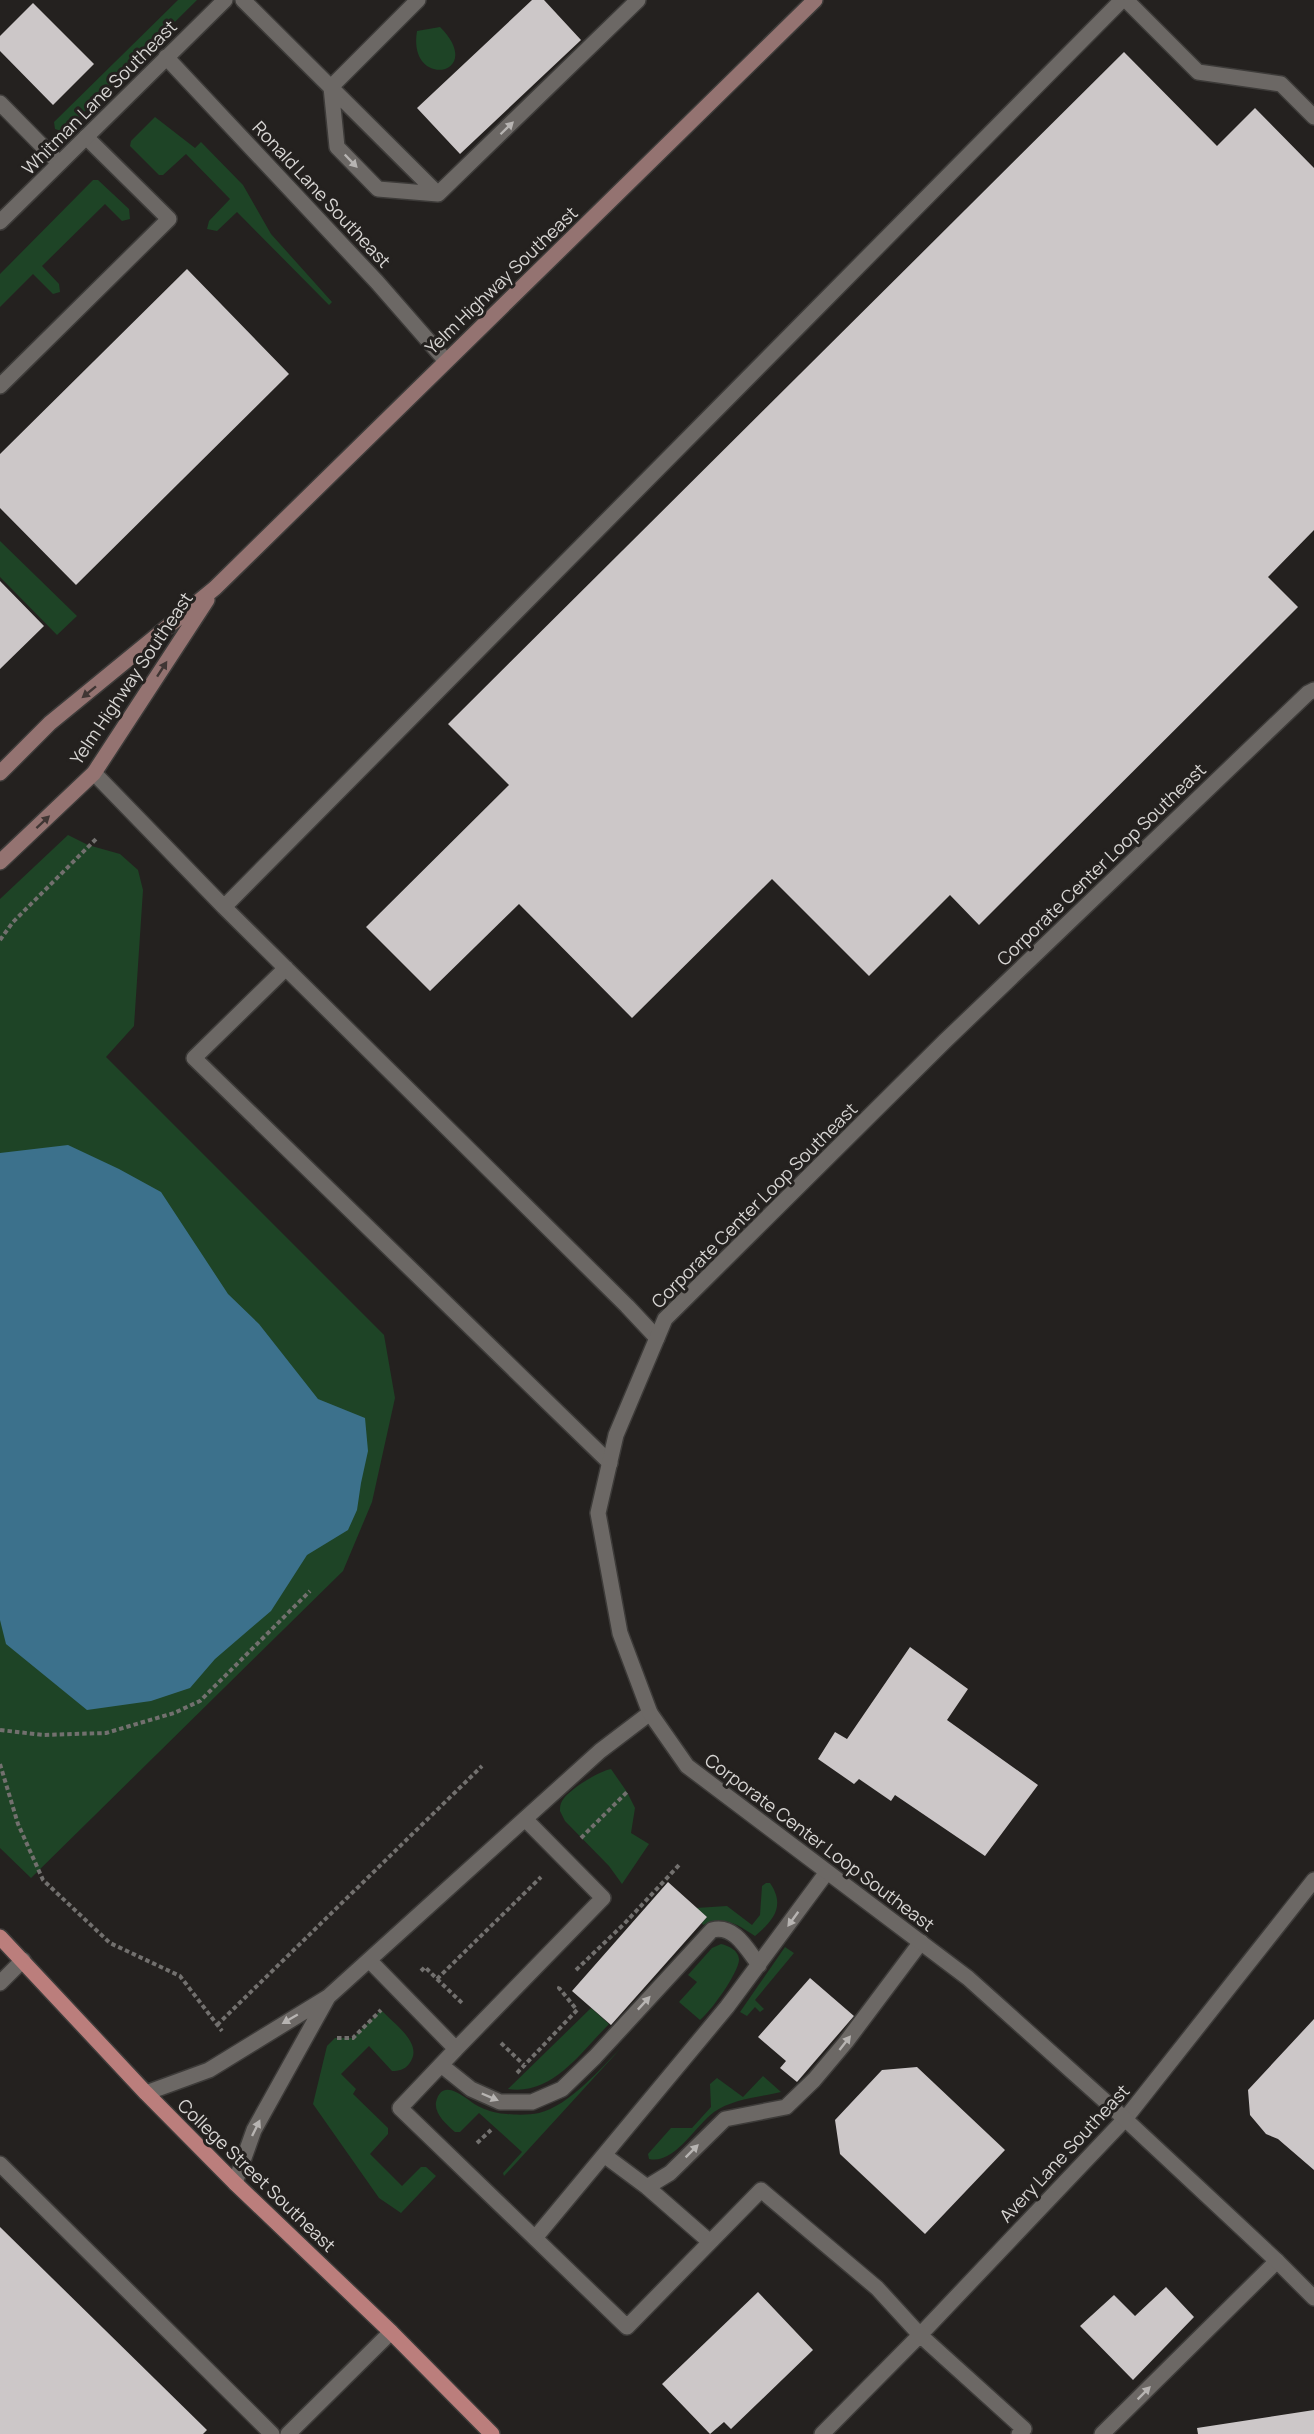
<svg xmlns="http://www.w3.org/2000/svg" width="1314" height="2434" font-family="Manrope,sans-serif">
	<rect width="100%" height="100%" fill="#24211f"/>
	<path fill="#1e4426" d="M 178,0 L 197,0 L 64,132 L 55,129 L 54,122 Z
		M 440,27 C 488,75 407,91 417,31 Z
		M 155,117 L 195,148 L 201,142 L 243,185 L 271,234 L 332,302 L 329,305 L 237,212 L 217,231 L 207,229 L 209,221 L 230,199 L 186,154 L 163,175 L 159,175 L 130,146 L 131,141 Z
		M 93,180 L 98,180 L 129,209 L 130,219 L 122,221 L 105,204 L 42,266 L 59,284 L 60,292 L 53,294 L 33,274 L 0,307 L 0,274 Z
		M 0,541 L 77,616 L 57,635 L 0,577 Z
		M 68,835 L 88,845 L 120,854 L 138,870 L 143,890 L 134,1026 L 106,1057 L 384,1335 L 395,1398 L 372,1502 L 343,1571 L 31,1878 L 0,1848 L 0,899 Z
		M 611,1769 L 627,1792 L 635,1808 L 631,1833 L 649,1844 L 622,1884 L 609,1866 L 565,1821 L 560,1811 C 560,1808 560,1804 562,1801 C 568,1790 599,1771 611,1769 Z
		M 766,1883 L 770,1883 C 786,1906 773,1921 755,1936 C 737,1924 724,1915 703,1925 L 702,1923 L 707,1917 L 696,1908 L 727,1906 L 752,1925 L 760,1915 L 762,1886 Z
		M 721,1944 C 729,1946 738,1950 739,1959 C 740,1971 710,2013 700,2020 L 679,2002 L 697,1982 L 688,1975 L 712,1948 Z
		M 785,1947 L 794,1953 L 755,2000 L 764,2009 L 760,2012 L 755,2007 L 747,2016 L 740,2012 Z
		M 591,2008 L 609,2024 C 581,2052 552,2096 508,2089 Z
		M 381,2010 C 394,2024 425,2044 409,2064 C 404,2070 399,2071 392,2071 L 369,2046 L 341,2074 L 356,2089 L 353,2094 L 388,2128 L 388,2134 L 370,2154 L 402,2186 L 421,2167 L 426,2167 L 436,2176 L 401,2213 L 379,2198 L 313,2104 L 327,2046 L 335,2038 L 353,2038 Z
		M 622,2047 L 504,2176 L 503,2173 L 522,2152 L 479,2113 L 460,2132 L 455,2132 C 447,2125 434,2114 436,2102 C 443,2074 468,2102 480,2107 C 488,2111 499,2114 507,2114 C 516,2115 530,2115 539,2113 C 569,2106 601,2068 622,2047 Z
		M 763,2076 L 781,2092 C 760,2097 732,2099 714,2112 C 695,2126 674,2165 649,2159 L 648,2154 L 671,2128 L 692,2128 L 711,2107 L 710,2084 L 717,2078 L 743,2097 Z"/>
	<path fill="#3c718c" d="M 68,1145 L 119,1169 L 161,1192 L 228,1294 L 259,1324 L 318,1399 L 365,1418 L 368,1451 L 361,1483 L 357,1510 L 348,1530 L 307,1555 L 271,1611 L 215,1659 L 190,1688 L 151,1701 L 87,1710 L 6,1644 L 0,1620 L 0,1153 Z"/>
	<path fill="#ccc7c8" d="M 532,0 L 544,0 L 581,40 L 460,154 L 417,108 Z
		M 33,3 L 94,64 L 53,105 L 0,51 L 0,36 Z
		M 1124,52 L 1217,146 L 1255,108 L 1314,168 L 1314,530 L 1268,577 L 1298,607 L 979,925 L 950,895 L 869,976 L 772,879 L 632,1018 L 519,904 L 430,991 L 366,927 L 509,785 L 448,724 Z
		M 187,269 L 289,374 L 76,585 L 0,508 L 0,454 Z
		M 0,581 L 44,626 L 0,669 Z
		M 910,1647 L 968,1689 L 947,1720 L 1038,1785 L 985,1856 L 895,1795 L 891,1801 L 859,1779 L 854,1784 L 818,1759 L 835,1732 L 847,1739 Z
		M 668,1882 L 707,1917 L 611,2025 L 572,1991 Z
		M 810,1978 L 854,2016 L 797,2082 L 780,2068 L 786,2061 L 758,2037 Z
		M 1314,2019 L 1314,2170 L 1278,2139 L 1266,2134 L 1250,2115 L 1248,2090 Z
		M 917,2067 L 1005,2150 L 925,2234 L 840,2154 L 835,2120 L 882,2070 Z
		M 0,2227 L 207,2430 L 203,2434 L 0,2434 Z
		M 1166,2287 L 1194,2317 L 1133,2380 L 1080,2326 L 1114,2295 L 1135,2316 Z
		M 758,2292 L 813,2350 L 731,2429 L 724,2422 L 710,2434 L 662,2384 Z
		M 1314,2410 L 1314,2434 L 1198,2434 L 1197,2428 Z"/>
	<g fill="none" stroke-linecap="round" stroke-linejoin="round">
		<defs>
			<path id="lane" d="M 243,0 L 438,194
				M 418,0 L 331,87 L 337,147 L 378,189 L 438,194 L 638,0
				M 1126,0 L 1198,72 L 1281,84 L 1314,117
				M 0,103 L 59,163
				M 0,386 L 169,219 L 86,137
				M 94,773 L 224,907 L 1122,0
				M 224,907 L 627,1306 L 657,1338
				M 286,968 L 194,1058 L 610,1463
				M 369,1960 L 456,2049 L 603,1898 L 525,1819
				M 0,1983 L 23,1960
				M 328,1997 L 600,1751 L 650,1713
				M 456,2049 L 400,2108 L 627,2327 L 761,2190 L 877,2288 L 920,2335 L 1024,2429 L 1019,2434
				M 441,2065 L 471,2089 L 500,2102 L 532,2102 L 562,2089 L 595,2057 L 712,1930 C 734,1924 747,1949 759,1965
				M 146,2093 L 209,2070 L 328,1997 L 254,2130 L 235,2183
				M 604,2155 L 647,2187 L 710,2242
				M 0,2164 L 272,2434
				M 647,2187 L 670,2173 L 725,2119 L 786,2107 L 814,2080 L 846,2042 L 921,1942
				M 535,2238 L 727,2007 L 827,1872
				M 288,2434 L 391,2332
				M 822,2434 L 920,2335 L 1125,2119 L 1314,1880
				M 1102,2434 L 1277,2261"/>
			<path id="street" d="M 166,57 L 377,282 L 446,361
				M 0,222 L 225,0
				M 1314,690 L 1308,693 L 945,1041 L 665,1319 L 616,1435 L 598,1513 L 620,1633 L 650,1713 L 687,1766 L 968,1978 L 1125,2119 L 1277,2261 L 1314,2298"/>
			<path id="secondary" d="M 0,773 L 50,723 L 215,588 L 815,0
				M 0,862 L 94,773 L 207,600"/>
			<path id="primary" d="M 0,1937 L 146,2093 L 235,2183 L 391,2332 L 492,2434"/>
		</defs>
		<use href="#lane" stroke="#3d3b39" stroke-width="18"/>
		<use href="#street" stroke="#3d3b39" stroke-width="18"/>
		<use href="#secondary" stroke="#3d3b39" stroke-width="18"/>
		<use href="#primary" stroke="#3d3b39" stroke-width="18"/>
		<path stroke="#72706e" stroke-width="4" stroke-dasharray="4.5 3" stroke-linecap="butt" d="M 0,940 L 13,922 L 97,838
			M 0,1730 L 43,1735 L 106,1733 L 174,1713 L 200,1701 L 310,1591
			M 0,1764 L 18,1824 L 43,1880 L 110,1943 L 180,1976 L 222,2031
			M 581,1838 L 627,1792
			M 576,1970 L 624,1924 L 680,1864
			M 421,1971 L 425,1967 L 437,1979 L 541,1877
			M 437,1979 L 462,2003
			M 217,2025 L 482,1766
			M 337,2038 L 353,2038 L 381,2010
			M 501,2043 L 524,2065
			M 517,2073 L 577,2010 L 559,1988 L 560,1986
			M 477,2143 L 491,2130"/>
		<use href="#lane" stroke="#6c6865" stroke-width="15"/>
		<use href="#street" stroke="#6c6865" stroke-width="15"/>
		<use href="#secondary" stroke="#947371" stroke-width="15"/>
		<use href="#primary" stroke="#bb7e7c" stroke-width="15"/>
	</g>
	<defs><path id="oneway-solid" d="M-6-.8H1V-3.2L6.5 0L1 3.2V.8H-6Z" transform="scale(1.5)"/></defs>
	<g fill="#b7b4b2">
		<use href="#oneway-solid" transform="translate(507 128) rotate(-44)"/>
		<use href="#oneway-solid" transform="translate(351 161) rotate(46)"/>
		<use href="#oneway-solid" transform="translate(793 1919) rotate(126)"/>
		<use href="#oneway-solid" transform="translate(644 2003) rotate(-47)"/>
		<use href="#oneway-solid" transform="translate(290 2019) rotate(150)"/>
		<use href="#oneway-solid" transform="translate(845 2043) rotate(-52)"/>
		<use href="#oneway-solid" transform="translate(490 2097) rotate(23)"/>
		<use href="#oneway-solid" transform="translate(256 2128) rotate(-64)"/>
		<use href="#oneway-solid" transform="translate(692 2151) rotate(-45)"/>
		<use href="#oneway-solid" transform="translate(1144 2393) rotate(-45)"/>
	</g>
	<g fill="#403634">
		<use href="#oneway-solid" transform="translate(162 669) rotate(-57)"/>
		<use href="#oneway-solid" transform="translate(89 692) rotate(141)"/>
		<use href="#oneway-solid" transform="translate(43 822) rotate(-43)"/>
	</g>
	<g text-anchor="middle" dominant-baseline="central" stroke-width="6" stroke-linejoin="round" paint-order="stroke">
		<g font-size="18" fill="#d7d5d3" stroke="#24211f">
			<text transform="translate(99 97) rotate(-45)">Whitman Lane Southeast</text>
			<text transform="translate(322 194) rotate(47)">Ronald Lane Southeast</text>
			<text transform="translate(501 280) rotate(-44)">Yelm Highway Southeast</text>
			<text transform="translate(131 678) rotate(-56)">Yelm Highway Southeast</text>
			<text transform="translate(1101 864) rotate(-44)">Corporate Center Loop Southeast</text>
			<text transform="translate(754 1205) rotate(-45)">Corporate Center Loop Southeast</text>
			<text transform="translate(820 1842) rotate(37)">Corporate Center Loop Southeast</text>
			<text transform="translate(1064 2153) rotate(-47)">Avery Lane Southeast</text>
			<text transform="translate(257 2175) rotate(44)">College Street Southeast</text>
		</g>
	</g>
</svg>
